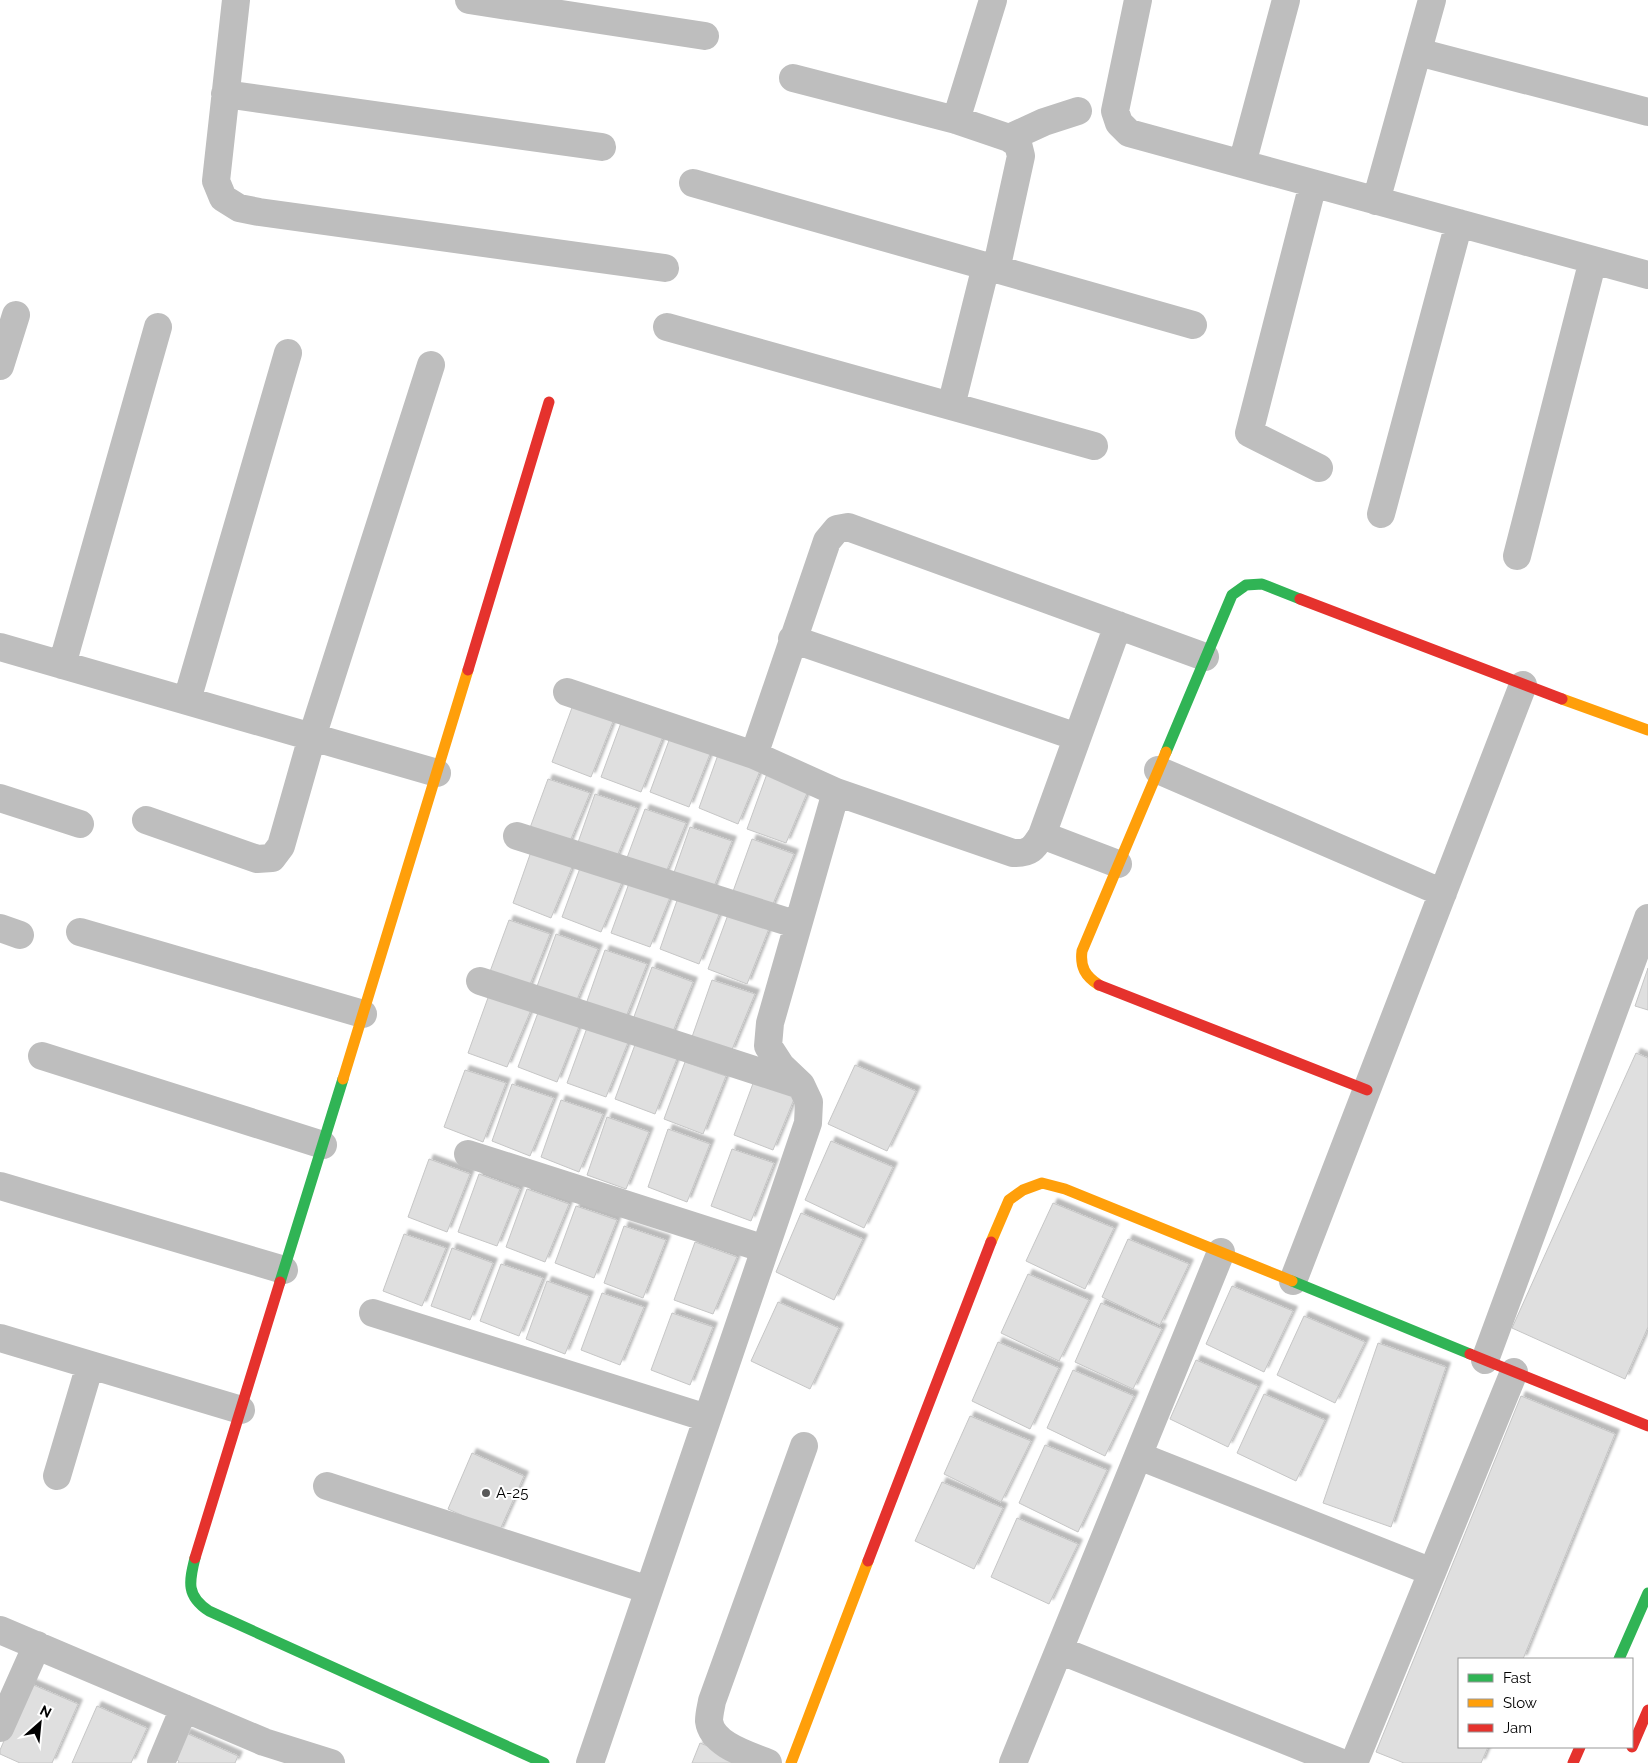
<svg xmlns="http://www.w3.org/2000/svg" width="1648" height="1763" font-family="Raleway,sans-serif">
	<defs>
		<filter id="shadow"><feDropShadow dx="4.5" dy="-4.5" stdDeviation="1" flood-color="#0004"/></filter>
	</defs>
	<rect width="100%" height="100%" fill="#fff"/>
	<path fill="#dfdfdf" stroke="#c6c6c6" filter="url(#shadow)" d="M 573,705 L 614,719 L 591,777 L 552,762 Z
		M 622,720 L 664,734 L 641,792 L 601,777 Z
		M 671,735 L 712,749 L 689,807 L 650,792 Z
		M 719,752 L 762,766 L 738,824 L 699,808 Z
		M 768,771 L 810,786 L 786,843 L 747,829 Z
		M 548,779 L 590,793 L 566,851 L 527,836 Z
		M 595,794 L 637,808 L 613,866 L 575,851 Z
		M 645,809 L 686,823 L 662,882 L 624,866 Z
		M 690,827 L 732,841 L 711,894 L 671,881 Z
		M 752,839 L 794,854 L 770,911 L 731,897 Z
		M 533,846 L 575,860 L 551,918 L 513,903 Z
		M 583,860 L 625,875 L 601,932 L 562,917 Z
		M 632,875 L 673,890 L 650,947 L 611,933 Z
		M 680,892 L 722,907 L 699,964 L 660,949 Z
		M 729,912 L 770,926 L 747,984 L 708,969 Z
		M 509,920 L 550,934 L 527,992 L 488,977 Z
		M 556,934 L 598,949 L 574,1007 L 535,992 Z
		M 605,950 L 647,964 L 624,1022 L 585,1007 Z
		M 652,967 L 693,982 L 670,1039 L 631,1025 Z
		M 1648,968 L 1648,1010 L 1635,1006 Z
		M 712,980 L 755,994 L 731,1052 L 692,1037 Z
		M 489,995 L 531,1010 L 507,1067 L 468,1053 Z
		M 539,1010 L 580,1024 L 557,1082 L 518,1067 Z
		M 588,1025 L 629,1040 L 606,1097 L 567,1083 Z
		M 636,1042 L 678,1056 L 655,1114 L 615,1099 Z
		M 1636,1053 L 1648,1058 L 1648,1327 L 1625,1379 L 1512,1328 Z
		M 685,1062 L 726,1076 L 703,1134 L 664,1119 Z
		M 855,1065 L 916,1091 L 887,1151 L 828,1124 Z
		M 465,1070 L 506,1083 L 483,1142 L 444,1127 Z
		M 755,1078 L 797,1092 L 773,1150 L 734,1135 Z
		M 512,1084 L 554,1098 L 530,1156 L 492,1141 Z
		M 561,1100 L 603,1114 L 579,1172 L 541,1157 Z
		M 607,1117 L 649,1132 L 626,1189 L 587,1175 Z
		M 668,1129 L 710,1144 L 687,1202 L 648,1187 Z
		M 831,1141 L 893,1167 L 864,1228 L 805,1200 Z
		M 732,1149 L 774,1163 L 751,1221 L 711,1206 Z
		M 429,1159 L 470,1174 L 447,1232 L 408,1217 Z
		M 479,1174 L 520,1189 L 497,1246 L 458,1232 Z
		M 527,1189 L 569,1204 L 545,1262 L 506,1247 Z
		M 1053,1203 L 1114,1228 L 1085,1289 L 1026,1261 Z
		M 576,1206 L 617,1220 L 594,1278 L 555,1263 Z
		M 801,1213 L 863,1239 L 834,1300 L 776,1272 Z
		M 624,1226 L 666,1240 L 643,1298 L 604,1283 Z
		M 404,1234 L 446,1248 L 422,1306 L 383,1291 Z
		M 1128,1239 L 1189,1264 L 1160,1325 L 1102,1297 Z
		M 695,1242 L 737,1257 L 713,1314 L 674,1300 Z
		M 452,1248 L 493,1263 L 470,1320 L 431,1306 Z
		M 501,1264 L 543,1278 L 519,1336 L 480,1321 Z
		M 1028,1274 L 1089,1300 L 1059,1361 L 1001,1333 Z
		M 547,1281 L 589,1296 L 565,1354 L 526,1339 Z
		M 1232,1286 L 1293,1311 L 1264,1372 L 1206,1344 Z
		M 602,1293 L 644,1307 L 620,1365 L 581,1350 Z
		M 778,1302 L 839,1328 L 810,1389 L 751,1361 Z
		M 1101,1303 L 1162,1329 L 1133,1389 L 1075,1362 Z
		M 672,1313 L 713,1327 L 690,1385 L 651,1370 Z
		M 1304,1316 L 1365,1342 L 1335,1403 L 1277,1375 Z
		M 998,1342 L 1059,1368 L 1030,1429 L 972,1401 Z
		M 1378,1343 L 1446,1367 L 1391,1527 L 1323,1503 Z
		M 1196,1360 L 1258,1386 L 1228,1447 L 1170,1419 Z
		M 1073,1370 L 1134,1396 L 1105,1456 L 1047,1428 Z
		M 1264,1394 L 1325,1420 L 1296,1481 L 1237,1453 Z
		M 1521,1396 L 1615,1434 L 1523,1659 L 1459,1659 L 1459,1747 L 1488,1747 L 1481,1763 L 1404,1763 L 1376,1752 Z
		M 970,1416 L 1031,1441 L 1001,1502 L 944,1474 Z
		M 1045,1445 L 1107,1470 L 1078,1532 L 1019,1503 Z
		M 472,1453 L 524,1476 L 499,1532 L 448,1509 Z
		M 942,1482 L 1003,1508 L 974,1569 L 915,1541 Z
		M 1017,1518 L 1078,1544 L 1049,1604 L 991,1577 Z
		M 29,1683 L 78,1704 L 52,1763 L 20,1763 L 0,1754 L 0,1750 Z
		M 97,1706 L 147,1728 L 131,1763 L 72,1763 Z
		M 186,1733 L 238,1756 L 235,1763 L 178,1763 L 179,1761 L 175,1759 Z
		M 700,1743 L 751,1763 L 692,1763 Z"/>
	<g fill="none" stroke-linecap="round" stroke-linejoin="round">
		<path stroke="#bebebe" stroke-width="28" d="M 236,0 L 216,181 L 223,198 L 239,208 L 259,212 L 665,268
			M 469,0 L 705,36
			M 1138,0 L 1115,111 L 1119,123 L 1129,133 L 1648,275
			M 1418,52 L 1648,112
			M 793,78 L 956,120 L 1009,138 L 1018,144 L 1021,156 L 996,270
			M 225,94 L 602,147
			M 956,120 L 993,0
			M 1009,138 L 1044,122 L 1078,111
			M 1242,164 L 1286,0
			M 693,183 L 1193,325
			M 1313,184 L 1249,433 L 1319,468
			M 1376,201 L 1432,0
			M 667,327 L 1094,446
			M 0,366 L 16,315
			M 951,406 L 986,266
			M 1381,514 L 1459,223
			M 1517,556 L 1593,260
			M 792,639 L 1077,737
			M 0,647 L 437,773
			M 62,665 L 158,327
			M 567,692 L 754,755 L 836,792 L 1013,853 C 1030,854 1034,848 1042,835 L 1118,625
			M 187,700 L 288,353
			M 754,755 L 827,541 L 837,529 L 848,527 L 1205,657
			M 1158,770 L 1443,893
			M 0,798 L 80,824
			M 146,820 L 257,859 L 272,858 L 281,846 L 312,737 L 431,365
			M 1042,835 L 1118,864
			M 517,836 L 798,925
			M 0,928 L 20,935
			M 80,932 L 363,1014
			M 480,981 L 797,1084
			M 42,1056 L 323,1145
			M 468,1154 L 765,1249
			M 0,1186 L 284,1270
			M 1293,1281 L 1523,685
			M 373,1313 L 707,1418
			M 0,1338 L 241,1410
			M 1485,1360 L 1648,918
			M 1139,1456 L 1432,1572
			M 57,1476 L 90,1365
			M 327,1486 L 649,1590
			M 0,1630 L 264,1742 L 331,1763
			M 1059,1650 L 1342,1763
			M 0,1728 L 37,1645
			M 161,1763 L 184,1708
			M 590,1763 L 808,1123 L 809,1102 L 801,1085 L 781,1066 L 768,1046 L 770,1023 L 836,792
			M 768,1763 C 749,1755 712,1745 709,1721 C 709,1714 711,1707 712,1701 L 804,1446
			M 1013,1763 L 1221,1252
			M 1354,1763 L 1514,1372"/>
		<path stroke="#30b455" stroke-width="11" d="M 1166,752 L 1232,595 L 1246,585 L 1262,584 L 1300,599
			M 1292,1281 L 1470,1354
			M 280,1282 L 343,1079
			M 195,1558 C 189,1582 186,1596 209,1611 L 544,1763
			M 1619,1659 L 1648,1593"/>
		<path stroke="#ff9f0a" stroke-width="11" d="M 1562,699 L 1648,730
			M 1099,985 C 1085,976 1080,967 1082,951 L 1166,752
			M 343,1079 L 468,670
			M 991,1242 L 1009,1200 L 1023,1190 L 1042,1183 L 1065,1189 L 1292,1281
			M 791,1763 L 868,1561"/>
		<path stroke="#e5322d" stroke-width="11" d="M 1300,599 L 1562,699
			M 468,670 L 549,402
			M 1099,985 L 1367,1090
			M 1470,1354 L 1648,1426
			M 195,1558 L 280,1282
			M 868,1561 L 991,1242
			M 1632,1747 L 1648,1710
			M 1573,1763 L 1580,1747"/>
	</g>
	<circle fill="#595959" stroke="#fff" stroke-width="2" cx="486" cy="1493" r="5"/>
	<g text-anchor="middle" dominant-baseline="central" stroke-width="4" stroke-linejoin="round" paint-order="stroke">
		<g font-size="15" fill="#000" stroke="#fff" text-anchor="start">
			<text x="496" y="1493">A-25</text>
		</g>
	</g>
	<rect x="1458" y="1658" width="175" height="90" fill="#ffffff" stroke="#999999"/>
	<rect x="1468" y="1674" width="25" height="8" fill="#30b455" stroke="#999999"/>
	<text x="1503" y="1683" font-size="15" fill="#000000">Fast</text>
	<rect x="1468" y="1699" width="25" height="8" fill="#ff9f0a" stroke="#999999"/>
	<text x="1503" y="1708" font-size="15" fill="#000000">Slow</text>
	<rect x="1468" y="1724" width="25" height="8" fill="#e5322d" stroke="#999999"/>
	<text x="1503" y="1733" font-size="15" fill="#000000">Jam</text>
	<g transform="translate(40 1723) rotate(27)" stroke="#ffffff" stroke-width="4" paint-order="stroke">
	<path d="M0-4L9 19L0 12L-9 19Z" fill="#000000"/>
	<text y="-8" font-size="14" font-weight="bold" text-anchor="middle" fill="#000000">N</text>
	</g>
</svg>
